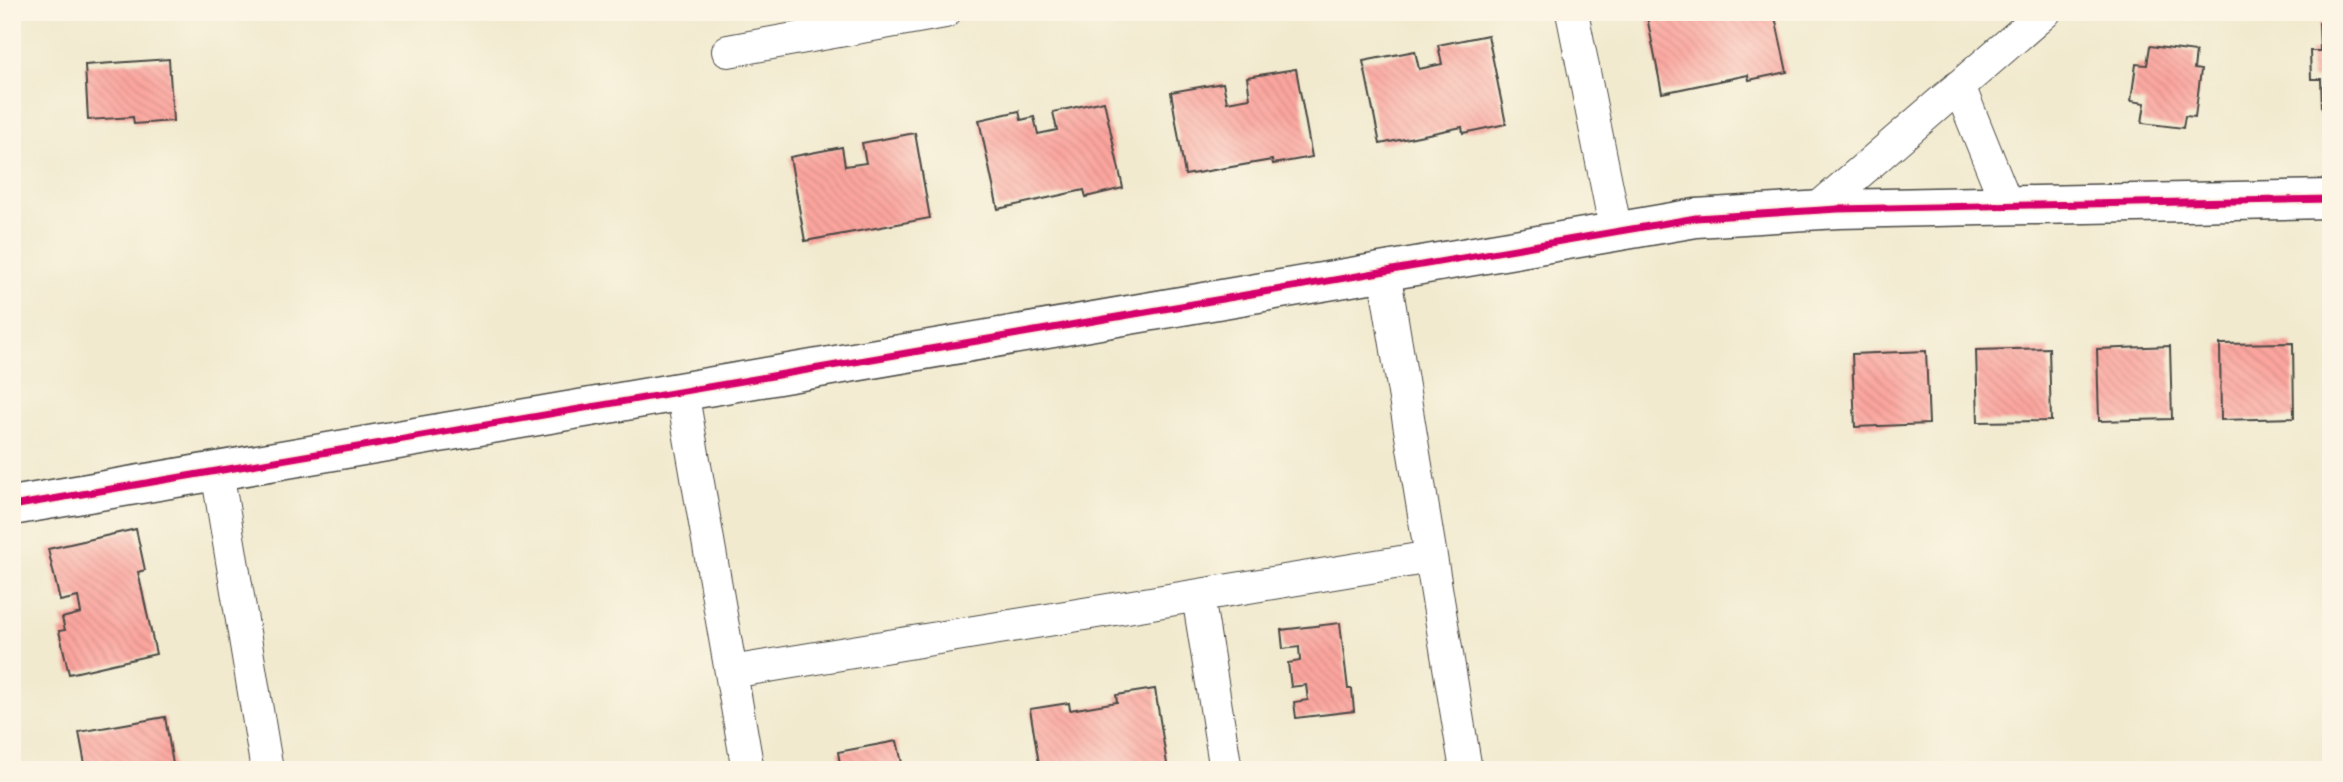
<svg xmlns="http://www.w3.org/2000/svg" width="2343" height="782" font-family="'Playpen Sans',sans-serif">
	<defs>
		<pattern id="building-back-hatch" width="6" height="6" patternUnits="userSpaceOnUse" patternTransform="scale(1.75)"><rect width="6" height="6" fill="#fba59e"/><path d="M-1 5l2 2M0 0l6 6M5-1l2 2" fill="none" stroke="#d78e88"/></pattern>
	</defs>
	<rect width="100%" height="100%" fill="#fcf5e5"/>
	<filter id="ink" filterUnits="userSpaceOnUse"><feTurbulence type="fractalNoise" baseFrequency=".0143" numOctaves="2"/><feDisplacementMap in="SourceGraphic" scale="14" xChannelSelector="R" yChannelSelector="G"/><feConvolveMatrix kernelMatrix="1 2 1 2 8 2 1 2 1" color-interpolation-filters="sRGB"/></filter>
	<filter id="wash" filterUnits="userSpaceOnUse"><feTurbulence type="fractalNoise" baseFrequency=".00686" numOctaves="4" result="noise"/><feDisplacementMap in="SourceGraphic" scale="28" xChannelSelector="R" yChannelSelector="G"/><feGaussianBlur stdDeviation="1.57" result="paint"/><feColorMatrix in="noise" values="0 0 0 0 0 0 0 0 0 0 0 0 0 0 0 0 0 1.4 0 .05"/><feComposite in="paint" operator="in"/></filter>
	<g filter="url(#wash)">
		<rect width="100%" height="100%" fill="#f1eacf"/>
		<g id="blocks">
			<path fill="url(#building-back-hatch)" d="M 1646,12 L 1697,12 L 1698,18 L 1720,12 L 1774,12 L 1787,72 L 1749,80 L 1748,75 L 1662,93 Z
				M 2331,22 L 2331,108 L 2322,109 L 2321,79 L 2311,79 L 2310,51 L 2320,51 L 2319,23 Z
				M 1488,35 L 1506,124 L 1463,133 L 1462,127 L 1380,144 L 1363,61 L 1415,51 L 1419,69 L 1442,64 L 1438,45 Z
				M 2150,46 L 2196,52 L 2194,69 L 2201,70 L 2195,117 L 2185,116 L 2183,128 L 2142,123 L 2145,103 L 2131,101 L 2136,64 L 2147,65 Z
				M 169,59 L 173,121 L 134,124 L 133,117 L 88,120 L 85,65 Z
				M 1296,69 L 1312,157 L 1273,164 L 1272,160 L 1185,175 L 1171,92 L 1223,83 L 1227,102 L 1250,98 L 1247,77 Z
				M 1104,101 L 1123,188 L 1086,197 L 1084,190 L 998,209 L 979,120 L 1019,111 L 1021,120 L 1034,117 L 1038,134 L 1057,130 L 1053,112 Z
				M 915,133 L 930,218 L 805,241 L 790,157 L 842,147 L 845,166 L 866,163 L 862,143 Z
				M 2293,343 L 2294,418 L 2221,420 L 2220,344 Z
				M 2170,346 L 2172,419 L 2099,421 L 2097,349 Z
				M 2049,348 L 2051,421 L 1978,422 L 1976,350 Z
				M 1926,351 L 1929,424 L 1855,427 L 1852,354 Z
				M 136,529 L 145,570 L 138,572 L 156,654 L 69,674 L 59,631 L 65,630 L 62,618 L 81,613 L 78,597 L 60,601 L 48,549 Z
				M 1340,623 L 1348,689 L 1352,689 L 1354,711 L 1296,718 L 1294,702 L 1308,700 L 1306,685 L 1291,687 L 1288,663 L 1300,661 L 1299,647 L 1283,649 L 1281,630 Z
				M 1155,689 L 1168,770 L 1115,770 L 1115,765 L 1094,770 L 1040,770 L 1030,709 L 1069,703 L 1070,710 L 1117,702 L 1116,695 Z
				M 165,717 L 174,770 L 86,770 L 79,732 Z
				M 897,741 L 902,763 L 899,764 L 900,770 L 857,770 L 857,767 L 841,770 L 838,752 Z"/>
		</g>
	</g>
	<g filter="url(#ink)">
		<use href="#blocks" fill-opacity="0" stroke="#494844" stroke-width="2"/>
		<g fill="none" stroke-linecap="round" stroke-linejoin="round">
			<defs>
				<path id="street" d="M 1572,12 L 1616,232
					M 728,51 L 945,12
					M 1959,86 L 2007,205
					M 1815,211 L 2045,12
					M 1384,271 L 1466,770
					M 682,391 L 748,770
					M 217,471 L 267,770
					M 1198,596 L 1226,770
					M 731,672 L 1431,557"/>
				<path id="secondary" d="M 12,506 L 1696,218 L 1838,209 L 2331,199"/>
			</defs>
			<use href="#street" stroke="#494844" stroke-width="34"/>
			<use href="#secondary" stroke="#494844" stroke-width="41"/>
			<use href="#street" stroke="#fff" stroke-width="32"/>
			<use href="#secondary" stroke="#fff" stroke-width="38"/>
			<defs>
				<path id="cycleway" d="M 12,506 L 1696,218 L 1838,209 L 2331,199"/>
			</defs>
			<use href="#cycleway" stroke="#fcf5e5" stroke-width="11"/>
			<use href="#cycleway" stroke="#d6006c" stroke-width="7"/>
		</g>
	</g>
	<rect width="2343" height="782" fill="none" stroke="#fcf5e5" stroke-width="42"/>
</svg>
